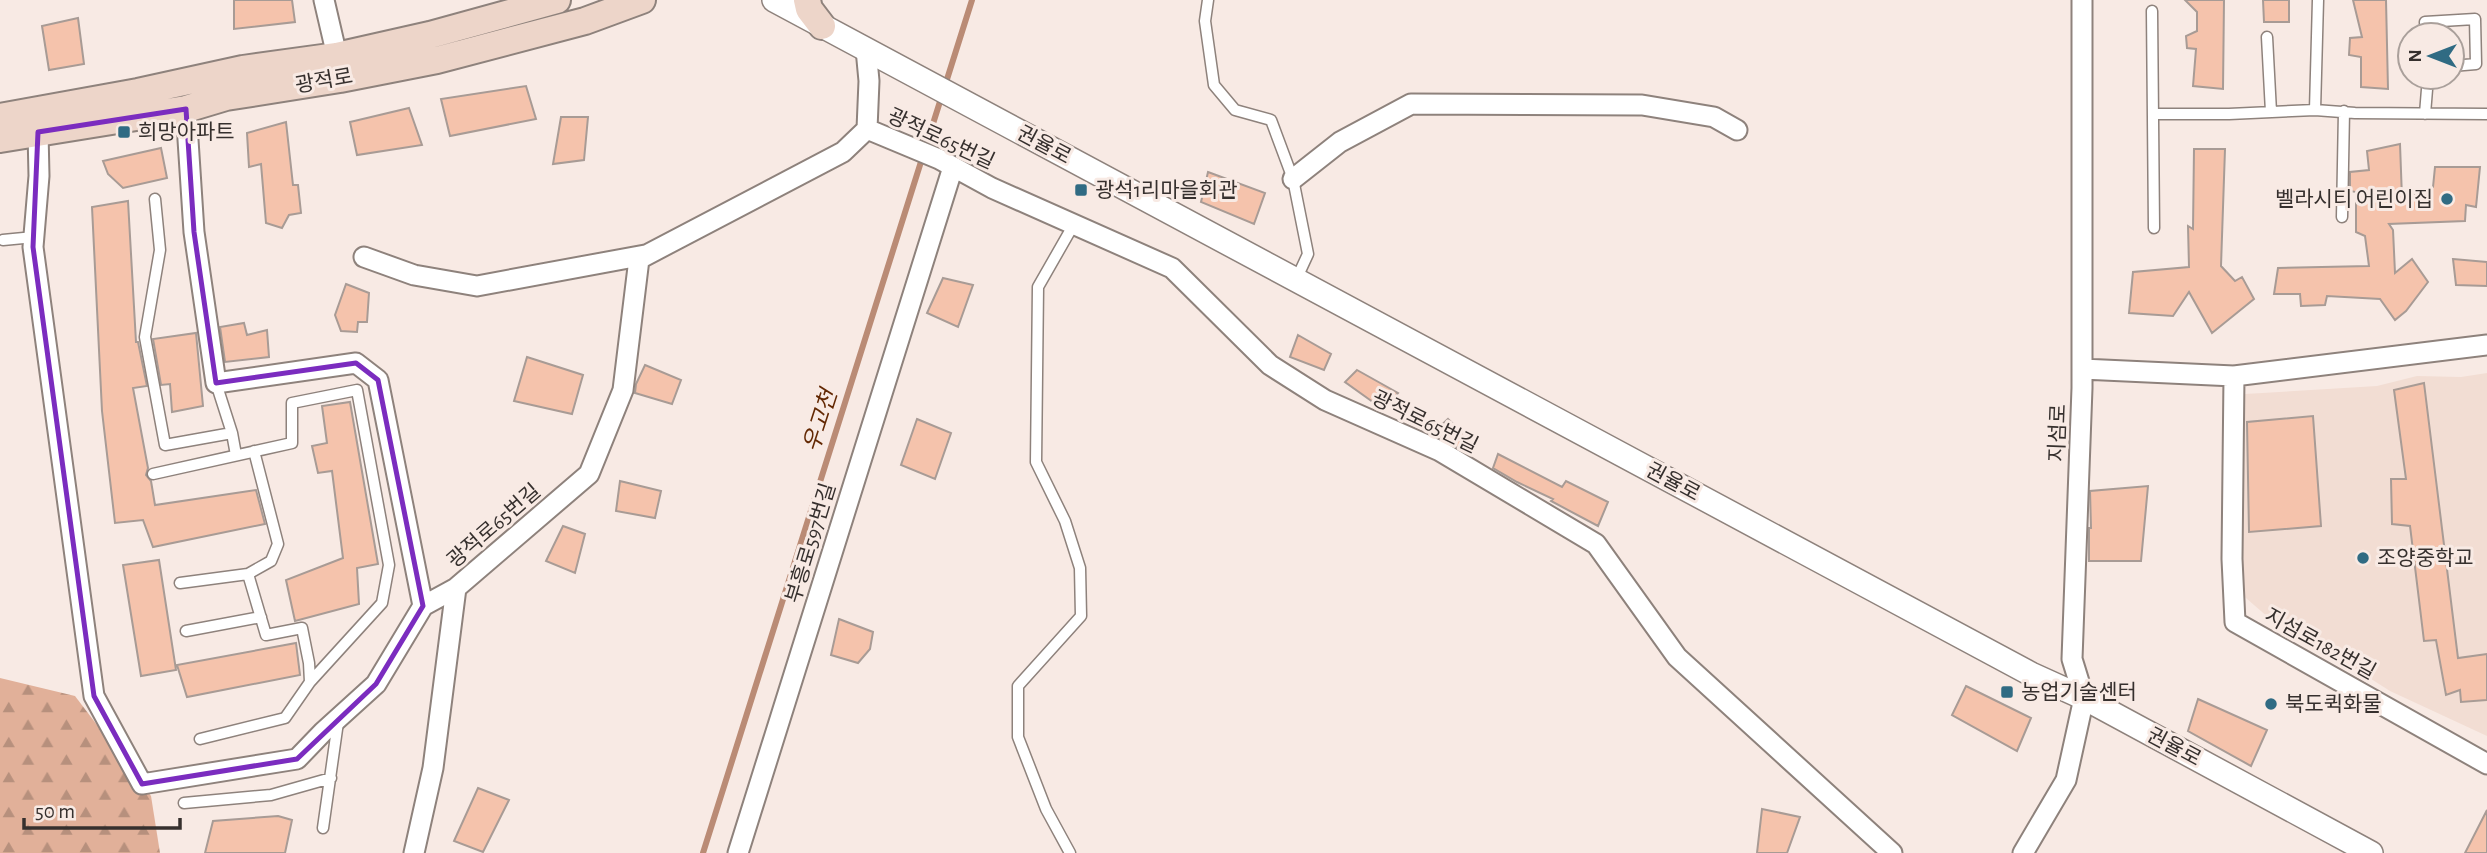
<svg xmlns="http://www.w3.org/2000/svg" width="2487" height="853" font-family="'Alegreya Sans','Noto Sans KR',sans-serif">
	<defs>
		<pattern id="forest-firs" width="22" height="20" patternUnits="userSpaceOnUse" patternTransform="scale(1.75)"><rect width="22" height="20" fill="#e1b099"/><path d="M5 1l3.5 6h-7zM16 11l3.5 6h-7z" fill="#b7907d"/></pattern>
	</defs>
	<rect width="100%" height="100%" fill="#f8eae4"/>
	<path fill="#f2ddd3" d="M 2487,373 L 2487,736 L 2390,691 L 2324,649 L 2269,618 L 2239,592 L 2238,524 L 2245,394 L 2377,386 L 2417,376 L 2461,377 Z"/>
	<path fill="url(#forest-firs)" d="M 0,678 L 75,696 L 151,796 L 160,853 L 0,853 Z"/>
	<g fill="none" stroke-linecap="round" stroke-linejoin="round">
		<path stroke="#ba8b75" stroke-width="6" d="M 703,853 L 972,0"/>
	</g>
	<path fill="#f5c3ac" stroke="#a89b95" stroke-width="2" d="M 234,0 L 292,0 L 295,22 L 234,29 Z
		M 2185,0 L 2224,0 L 2223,89 L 2193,86 L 2196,49 L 2187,48 L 2186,36 L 2197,31 L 2197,12 Z
		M 2263,0 L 2289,0 L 2289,22 L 2264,22 Z
		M 2353,0 L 2386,0 L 2388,89 L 2361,87 L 2361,57 L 2349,55 L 2350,38 L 2362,37 Z
		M 78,18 L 84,64 L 49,70 L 42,26 Z
		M 526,86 L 536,119 L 450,136 L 441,99 Z
		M 409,108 L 422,145 L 357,155 L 350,122 Z
		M 561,117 L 588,117 L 584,160 L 553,164 Z
		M 286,122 L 293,185 L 298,185 L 301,213 L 289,215 L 282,228 L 266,223 L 261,164 L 249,167 L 247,133 Z
		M 2400,144 L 2402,198 L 2433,187 L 2435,167 L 2480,167 L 2476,207 L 2466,205 L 2465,221 L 2389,224 L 2393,230 L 2395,273 L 2412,259 L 2428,282 L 2406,311 L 2395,320 L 2380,299 L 2327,296 L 2325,305 L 2301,306 L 2300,294 L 2274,294 L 2278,268 L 2369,266 L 2365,236 L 2356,232 L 2356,192 L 2350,191 L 2350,172 L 2369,170 L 2367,151 Z
		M 161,148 L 167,178 L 123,188 L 108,174 L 103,161 Z
		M 2194,149 L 2225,149 L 2221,266 L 2235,281 L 2242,277 L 2254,299 L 2212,333 L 2189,292 L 2173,316 L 2129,313 L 2133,272 L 2189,267 L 2188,226 L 2193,229 Z
		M 1208,172 L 1265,193 L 1254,224 L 1201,202 Z
		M 128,201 L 136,342 L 138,342 L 147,386 L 133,388 L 148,468 L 146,475 L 151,481 L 155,505 L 256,490 L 265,524 L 153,547 L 143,520 L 115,523 L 102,411 L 92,207 Z
		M 2453,259 L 2487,262 L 2487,286 L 2456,285 Z
		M 943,278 L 973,285 L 958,327 L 927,313 Z
		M 346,284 L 369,293 L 367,322 L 358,322 L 357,332 L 341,331 L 335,315 Z
		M 244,323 L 247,335 L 267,330 L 269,357 L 225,362 L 220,327 Z
		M 196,333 L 203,406 L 172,412 L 170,384 L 161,385 L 153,339 Z
		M 1298,335 L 1331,354 L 1324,370 L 1290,357 Z
		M 527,357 L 583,375 L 572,414 L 514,401 Z
		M 645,365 L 681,380 L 672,404 L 635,393 L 636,384 Z
		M 1357,370 L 1398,393 L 1384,410 L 1345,382 Z
		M 2424,383 L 2458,658 L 2487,654 L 2487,700 L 2461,702 L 2460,690 L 2446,695 L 2436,640 L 2424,641 L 2410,526 L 2392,524 L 2391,479 L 2406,479 L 2394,390 Z
		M 350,402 L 378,564 L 357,568 L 359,604 L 295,621 L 286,580 L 343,558 L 332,471 L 318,473 L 312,446 L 327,443 L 322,406 Z
		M 2313,416 L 2321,526 L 2249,532 L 2247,422 Z
		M 917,419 L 951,433 L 935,479 L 901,465 Z
		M 1448,419 L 1475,445 L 1468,454 L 1434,432 Z
		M 1498,454 L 1562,487 L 1566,481 L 1608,502 L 1598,526 L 1551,501 L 1553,499 L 1517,482 L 1493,468 Z
		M 620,481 L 661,491 L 655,518 L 616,511 Z
		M 2148,486 L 2141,561 L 2089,561 L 2089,528 L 2091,528 L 2090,491 Z
		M 563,526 L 585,534 L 575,573 L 546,561 Z
		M 159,560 L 176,670 L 141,676 L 123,565 Z
		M 839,619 L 873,632 L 870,649 L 858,663 L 831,655 Z
		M 296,643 L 300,675 L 187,697 L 177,665 Z
		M 1966,686 L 2031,718 L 2017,751 L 1952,715 Z
		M 2198,699 L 2267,730 L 2251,766 L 2188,731 Z
		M 478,788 L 509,800 L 483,852 L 454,841 Z
		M 1762,809 L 1800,817 L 1787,853 L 1757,853 Z
		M 2487,810 L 2487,853 L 2465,853 Z
		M 278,816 L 292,820 L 285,853 L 205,853 L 213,821 Z"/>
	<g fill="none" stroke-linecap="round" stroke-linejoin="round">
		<defs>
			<path id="service" d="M 1208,0 L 1205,21 L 1214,85 L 1235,110 L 1271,120 L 1293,179 L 1308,254 L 1296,280
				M 2152,11 L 2154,228
				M 2426,35 L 2425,22 L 2475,19 L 2476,64 L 2452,66
				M 2267,37 L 2271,112
				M 2315,110 L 2318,0
				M 2154,114 L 2229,114 L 2315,110 L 2355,113 L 2487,114
				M 2425,114 L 2428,77
				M 155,199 L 160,250 L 145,337 L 165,445 L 232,433
				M 2342,217 L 2344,111
				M 3,240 L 34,237
				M 216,383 L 232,433 L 236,455
				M 254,451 L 278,544 L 271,561 L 248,574 L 266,635 L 302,628 L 309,663 L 310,682
				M 153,474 L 292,443 L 292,403 L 357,390 L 389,565 L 382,603 L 310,682 L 285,718 L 200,739
				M 180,583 L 248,574
				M 186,631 L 261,617
				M 184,803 L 271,795 L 331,778
				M 323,828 L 338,722
				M 1070,853 L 1046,809 L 1018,737 L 1018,686 L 1081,616 L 1080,568 L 1065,521 L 1036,462 L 1038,287 L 1074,224"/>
			<path id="minor" d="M 324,0 L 337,56
				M 186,109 L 194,232 L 216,383 L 356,363 L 378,380 L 423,606
				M 867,129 L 939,159 L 992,188 L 1172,268 L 1270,365 L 1325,400 L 1440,451 L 1596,544 L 1677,657 L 1892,853
				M 38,132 L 39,176 L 33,247 L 94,696 L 142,784 L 297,759 L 323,732 L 376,684 L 423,606 L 456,588
				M 1293,179 L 1340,142 L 1411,104 L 1642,105 L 1714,117 L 1737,130
				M 364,257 L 414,275 L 477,286 L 645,255
				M 2082,369 L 2234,376 L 2487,345
				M 2234,376 L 2232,559 L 2235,622 L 2487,764
				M 414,853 L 433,768 L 456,588 L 589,474 L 623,390 L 639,259 L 843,152 L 867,129 L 869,81 L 866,49
				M 738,853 L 953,167
				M 2023,853 L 2066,780 L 2084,698 L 2072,659 L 2082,388 L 2082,0"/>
			<path id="tertiary" d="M 774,0 L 2031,674 L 2084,698 L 2371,853"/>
			<path id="secondary" d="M 807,0 L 809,9 L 822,26
				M 0,117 L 138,92 L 243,69 L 337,56 L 430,35 L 557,0
				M 0,139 L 186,109 L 226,97 L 340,79 L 437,60 L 585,21 L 642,0"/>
		</defs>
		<use href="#service" stroke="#8e827c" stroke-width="13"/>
		<use href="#minor" stroke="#8e827c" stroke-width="23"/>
		<use href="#tertiary" stroke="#8e827c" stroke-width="26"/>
		<use href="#secondary" stroke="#8e827c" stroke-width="30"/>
		<use href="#service" stroke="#fff" stroke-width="10"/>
		<use href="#minor" stroke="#fff" stroke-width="19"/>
		<use href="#tertiary" stroke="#fff" stroke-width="23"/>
		<use href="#secondary" stroke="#edd5c9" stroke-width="26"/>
	</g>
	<path fill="none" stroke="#7b2cbf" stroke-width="5" stroke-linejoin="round" d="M 186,109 L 194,232 L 216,383 L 356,363 L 378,380 L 423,606 L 376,684 L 297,759 L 142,784 L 94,696 L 33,247 L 38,132 Z"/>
	<g fill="#306b83" stroke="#f8eae4" stroke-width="2.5">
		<rect x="117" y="125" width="14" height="14" rx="3.5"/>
		<rect x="1074" y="183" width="14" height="14" rx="3.5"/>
		<circle cx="2447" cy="199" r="7"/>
		<circle cx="2363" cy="558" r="7"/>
		<rect x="2000" y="685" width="14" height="14" rx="3.5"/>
		<circle cx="2271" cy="704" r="7"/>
	</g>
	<g text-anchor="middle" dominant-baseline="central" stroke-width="6" stroke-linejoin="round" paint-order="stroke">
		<g font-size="21" fill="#36302e" stroke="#f8eae4">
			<text transform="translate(324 81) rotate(-10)">광적로</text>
			<text transform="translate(941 139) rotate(25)">광적로65번길</text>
			<text transform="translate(1044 145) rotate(28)">권율로</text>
			<text transform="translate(1425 422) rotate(26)">광적로65번길</text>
			<text transform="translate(2058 433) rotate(-88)">지섬로</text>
			<text transform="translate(1673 482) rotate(28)">권율로</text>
			<text transform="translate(494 526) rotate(-41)">광적로65번길</text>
			<text transform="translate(811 543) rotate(-73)">부흥로597번길</text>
			<text transform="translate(2320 644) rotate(29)">지섬로182번길</text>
			<text transform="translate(2174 747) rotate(28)">권율로</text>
		</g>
		<g font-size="21" fill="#36302e" stroke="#f8eae4" text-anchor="start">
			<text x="138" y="132">희망아파트</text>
			<text x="1095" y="190">광석1리마을회관</text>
			<text x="2433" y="199" text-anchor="end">벨라시티 어린이집</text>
			<text x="2377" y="558">조양중학교</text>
			<text x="2021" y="692">농업기술센터</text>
			<text x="2285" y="704">북도퀵화물</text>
		</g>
		<g font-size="23" font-style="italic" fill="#632803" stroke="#f8eae4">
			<text transform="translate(821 421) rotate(-72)">우고천</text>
		</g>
	</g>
	<g transform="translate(2431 56) rotate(270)"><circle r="33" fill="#f8eae4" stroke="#aaa09b" stroke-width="2"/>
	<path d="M0-5L12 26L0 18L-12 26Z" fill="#306b83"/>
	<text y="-10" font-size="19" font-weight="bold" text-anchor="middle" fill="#36302e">N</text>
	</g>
	<path d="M24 818v10h156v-10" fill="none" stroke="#36302e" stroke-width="3.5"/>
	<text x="35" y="818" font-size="21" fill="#36302e" stroke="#f8eae4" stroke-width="5" paint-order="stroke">50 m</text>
</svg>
